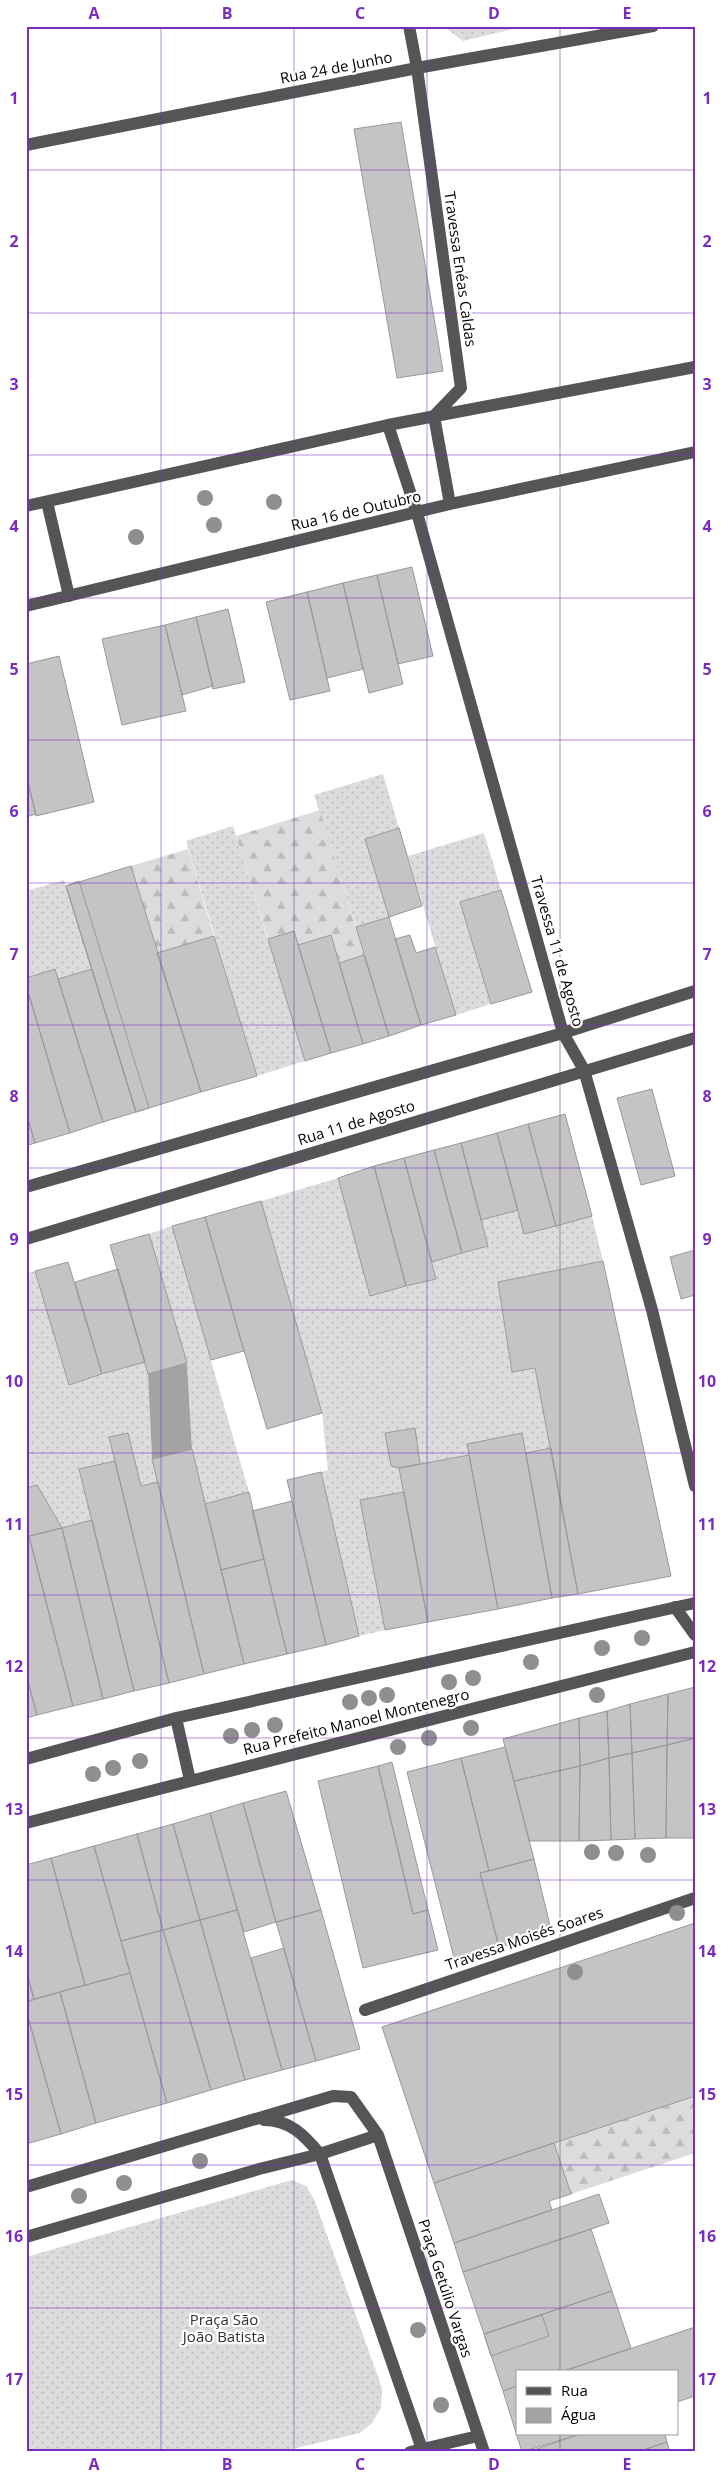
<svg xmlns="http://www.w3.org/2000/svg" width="721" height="2478" font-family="'Open Sans',sans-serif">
	<defs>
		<pattern id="grass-dots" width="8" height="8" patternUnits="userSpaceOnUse" patternTransform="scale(1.25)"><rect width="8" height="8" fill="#dcdcdc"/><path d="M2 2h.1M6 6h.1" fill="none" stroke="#bbb" stroke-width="1.8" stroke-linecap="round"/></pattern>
		<pattern id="forest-firs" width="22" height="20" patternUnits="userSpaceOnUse" patternTransform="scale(1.25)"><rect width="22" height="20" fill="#dcdcdc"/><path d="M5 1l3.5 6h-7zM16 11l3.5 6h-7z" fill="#bbb"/></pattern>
	</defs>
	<rect width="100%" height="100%" fill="#fff"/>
	<path fill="url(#grass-dots)" d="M 443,26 L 526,26 L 463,41 Z
		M 383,774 L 399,828 L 365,839 L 389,917 L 356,927 L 314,795 Z
		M 233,826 L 305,1061 L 257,1076 L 186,841 Z
		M 484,833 L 501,890 L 460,902 L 491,1004 L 456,1015 L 408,856 Z
		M 64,880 L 92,969 L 58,979 L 55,970 L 26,978 L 26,891 Z
		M 338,1178 L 370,1296 L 436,1279 L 432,1262 L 488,1246 L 481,1220 L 518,1210 L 525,1234 L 592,1216 L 603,1261 L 498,1283 L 512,1372 L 535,1368 L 551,1448 L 526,1453 L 522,1434 L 469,1455 L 420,1464 L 414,1428 L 385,1433 L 391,1466 L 399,1468 L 404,1492 L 360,1500 L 385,1630 L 359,1636 L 321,1472 L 328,1470 L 322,1413 L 261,1201 Z
		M 172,1226 L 249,1492 L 205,1504 L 192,1449 L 187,1363 L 149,1234 Z
		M 35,1271 L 69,1385 L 145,1362 L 148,1374 L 152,1459 L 158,1482 L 141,1486 L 128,1433 L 109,1437 L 115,1461 L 79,1469 L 92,1520 L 62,1528 L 37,1485 L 26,1488 L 26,1274 Z
		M 292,2180 L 306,2186 L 314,2199 L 382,2388 L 381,2408 L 372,2423 L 360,2433 L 279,2452 L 26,2452 L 26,2257 Z"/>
	<path fill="url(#forest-firs)" d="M 320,810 L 364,955 L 339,963 L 331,935 L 298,945 L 294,931 L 268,939 L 236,836 Z
		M 188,849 L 214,936 L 157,953 L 131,866 Z
		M 695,2096 L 695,2153 L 571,2194 L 554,2143 Z"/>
	<path fill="#a3a3a3" d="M 187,1363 L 192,1449 L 152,1459 L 148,1374 Z"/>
	<path fill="#c4c4c4" stroke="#999" d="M 401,122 L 443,371 L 397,378 L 354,129 Z
		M 412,567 L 433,656 L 398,664 L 377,575 Z
		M 377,575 L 403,684 L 369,693 L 343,583 Z
		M 343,583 L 363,669 L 327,678 L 307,592 Z
		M 307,592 L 330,691 L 290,700 L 266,602 Z
		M 228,609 L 245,682 L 213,689 L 196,617 Z
		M 196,617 L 213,686 L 182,695 L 165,625 Z
		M 165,625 L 186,711 L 122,725 L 102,639 Z
		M 59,656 L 94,802 L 36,816 L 26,774 L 26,664 Z
		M 26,774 L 36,814 L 26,817 Z
		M 399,828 L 422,906 L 389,917 L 365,839 Z
		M 131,866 L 201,1092 L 136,1112 L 66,886 Z
		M 79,881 L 149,1108 L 136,1112 L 66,886 Z
		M 501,890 L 532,992 L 491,1004 L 460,902 Z
		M 389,917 L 421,1025 L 389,1036 L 356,927 Z
		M 294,931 L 331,1053 L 305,1061 L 268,939 Z
		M 331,935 L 363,1044 L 331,1053 L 298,945 Z
		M 410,935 L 416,953 L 435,947 L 456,1015 L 421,1025 L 395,939 Z
		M 214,936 L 257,1076 L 201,1092 L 157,953 Z
		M 364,955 L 389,1036 L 363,1044 L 339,963 Z
		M 55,969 L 103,1122 L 70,1133 L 26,985 L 26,978 Z
		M 92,969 L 136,1112 L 103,1122 L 58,979 Z
		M 26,985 L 70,1133 L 35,1143 L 26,1112 Z
		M 652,1089 L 675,1176 L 641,1185 L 617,1098 Z
		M 26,1112 L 35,1143 L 26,1146 Z
		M 565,1114 L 592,1216 L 556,1226 L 528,1124 Z
		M 528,1124 L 556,1226 L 524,1234 L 497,1133 Z
		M 497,1133 L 518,1210 L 481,1220 L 461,1143 Z
		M 461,1143 L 488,1246 L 462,1253 L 434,1150 Z
		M 434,1150 L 462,1253 L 432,1262 L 404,1158 Z
		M 404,1158 L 436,1279 L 406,1286 L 374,1166 Z
		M 374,1166 L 406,1286 L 370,1296 L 338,1178 Z
		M 261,1201 L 322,1413 L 267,1429 L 205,1217 Z
		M 205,1217 L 244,1351 L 211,1360 L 172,1226 Z
		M 149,1234 L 187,1363 L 148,1374 L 110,1245 Z
		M 695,1250 L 695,1295 L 681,1299 L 670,1257 Z
		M 603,1261 L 671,1576 L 578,1594 L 535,1368 L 512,1372 L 498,1282 Z
		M 68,1262 L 102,1374 L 69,1385 L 35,1271 Z
		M 118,1269 L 145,1362 L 102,1374 L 75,1282 Z
		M 415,1428 L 420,1464 L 399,1468 L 391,1466 L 385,1433 Z
		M 128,1433 L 141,1486 L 158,1482 L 204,1674 L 169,1683 L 109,1437 Z
		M 522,1433 L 552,1598 L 498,1609 L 467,1444 Z
		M 551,1448 L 578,1594 L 552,1598 L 526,1453 Z
		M 192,1449 L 244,1664 L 204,1674 L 152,1459 Z
		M 469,1455 L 498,1609 L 428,1622 L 399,1468 Z
		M 115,1461 L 169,1683 L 134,1691 L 79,1469 Z
		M 321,1472 L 359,1636 L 326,1645 L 287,1480 Z
		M 37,1485 L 62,1528 L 26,1537 L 26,1488 Z
		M 249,1492 L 264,1559 L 221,1570 L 205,1504 Z
		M 404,1492 L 428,1622 L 385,1630 L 360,1500 Z
		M 292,1501 L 326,1645 L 287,1654 L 252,1511 Z
		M 92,1520 L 134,1691 L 103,1699 L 62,1528 Z
		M 62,1528 L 103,1699 L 73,1706 L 29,1536 Z
		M 29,1536 L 73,1706 L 37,1715 L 26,1674 L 26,1537 Z
		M 264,1559 L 287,1654 L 244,1664 L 221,1570 Z
		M 26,1674 L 37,1715 L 26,1718 Z
		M 695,1687 L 695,1738 L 667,1745 L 668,1694 Z
		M 668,1694 L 667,1745 L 632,1753 L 630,1704 Z
		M 630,1704 L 632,1753 L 609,1758 L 607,1711 Z
		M 607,1711 L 609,1758 L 580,1766 L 579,1718 Z
		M 579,1718 L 580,1766 L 514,1781 L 503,1739 Z
		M 695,1738 L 695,1838 L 666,1838 L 667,1745 Z
		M 667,1745 L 666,1838 L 635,1839 L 632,1753 Z
		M 505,1747 L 534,1859 L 489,1871 L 461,1758 Z
		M 632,1753 L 635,1839 L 611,1840 L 609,1758 Z
		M 461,1758 L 489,1871 L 480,1873 L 499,1947 L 454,1958 L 407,1772 Z
		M 609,1758 L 611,1840 L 579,1841 L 580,1766 Z
		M 392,1762 L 428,1910 L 413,1914 L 378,1766 Z
		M 378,1766 L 413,1914 L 428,1910 L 438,1950 L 363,1968 L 318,1781 Z
		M 580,1766 L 579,1841 L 529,1841 L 514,1781 Z
		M 286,1791 L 321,1910 L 276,1922 L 243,1803 Z
		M 243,1803 L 276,1922 L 244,1932 L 210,1813 Z
		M 210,1813 L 237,1910 L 200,1920 L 173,1824 Z
		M 173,1824 L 200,1920 L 163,1930 L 137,1834 Z
		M 137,1834 L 163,1930 L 121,1941 L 94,1846 Z
		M 94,1846 L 130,1973 L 85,1985 L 51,1858 Z
		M 51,1858 L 85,1985 L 34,1999 L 26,1970 L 26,1865 Z
		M 534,1859 L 552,1934 L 499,1947 L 480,1873 Z
		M 237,1910 L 282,2070 L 245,2080 L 200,1920 Z
		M 321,1910 L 360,2049 L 316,2061 L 276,1922 Z
		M 200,1920 L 245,2080 L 211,2090 L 163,1930 Z
		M 695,1923 L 695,2096 L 434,2183 L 382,2027 Z
		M 163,1930 L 211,2090 L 167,2103 L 121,1941 Z
		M 284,1948 L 316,2061 L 282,2070 L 251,1958 Z
		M 26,1970 L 34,1999 L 26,2002 Z
		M 130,1973 L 167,2103 L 96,2123 L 60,1992 Z
		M 60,1992 L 96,2123 L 61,2134 L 26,2010 L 26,2002 Z
		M 26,2010 L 61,2134 L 26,2144 Z
		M 554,2143 L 571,2194 L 549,2201 L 552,2210 L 454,2243 L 434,2183 Z
		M 599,2194 L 609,2223 L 463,2272 L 454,2243 Z
		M 591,2229 L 612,2291 L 484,2334 L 463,2272 Z
		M 612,2291 L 631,2348 L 561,2372 L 517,2372 L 517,2386 L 503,2391 L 484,2334 Z
		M 542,2315 L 549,2336 L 491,2356 L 484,2334 Z
		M 695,2327 L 695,2396 L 677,2402 L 677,2372 L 561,2372 Z
		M 517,2386 L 517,2434 L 580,2434 L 522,2452 L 503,2391 Z
		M 580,2434 L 665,2434 L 667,2442 L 637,2452 L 528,2452 Z
		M 667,2442 L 670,2452 L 637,2452 Z"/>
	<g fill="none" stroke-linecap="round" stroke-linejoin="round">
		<path stroke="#555" stroke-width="12" d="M 409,26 L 417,68 L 461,388 L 434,416 L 450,504
			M 26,145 L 417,68 L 653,26
			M 388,425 L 417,513 L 563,1033 L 584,1070 L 652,1310 L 695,1486
			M 47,502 L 69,596
			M 26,506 L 388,425 L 695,367
			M 26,606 L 450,504 L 695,452
			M 26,1187 L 563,1033 L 695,991
			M 26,1239 L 695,1038
			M 675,1607 L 695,1635
			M 176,1718 L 190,1780
			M 26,1759 L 176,1718 L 695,1603
			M 26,1823 L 695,1652
			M 365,2010 L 695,1898
			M 264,2120 C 290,2120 304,2135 320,2154 L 423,2452
			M 26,2187 L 333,2096 L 351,2097 L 378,2135 L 484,2452
			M 26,2237 L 259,2169 L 320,2154 L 378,2135
			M 410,2452 L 478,2436"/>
	</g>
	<g fill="#8f8f8f">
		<circle cx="205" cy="498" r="8"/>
		<circle cx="274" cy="502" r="8"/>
		<circle cx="214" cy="525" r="8"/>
		<circle cx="136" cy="537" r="8"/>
		<circle cx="642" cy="1638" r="8"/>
		<circle cx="602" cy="1648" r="8"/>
		<circle cx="531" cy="1662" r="8"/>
		<circle cx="473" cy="1678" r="8"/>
		<circle cx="449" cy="1682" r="8"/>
		<circle cx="387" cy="1695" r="8"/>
		<circle cx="597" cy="1695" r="8"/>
		<circle cx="369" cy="1698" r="8"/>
		<circle cx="350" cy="1702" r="8"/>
		<circle cx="275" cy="1725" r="8"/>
		<circle cx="471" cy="1728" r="8"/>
		<circle cx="252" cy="1730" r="8"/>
		<circle cx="231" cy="1736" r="8"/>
		<circle cx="429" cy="1738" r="8"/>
		<circle cx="398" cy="1747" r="8"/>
		<circle cx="140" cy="1761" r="8"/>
		<circle cx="113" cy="1768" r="8"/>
		<circle cx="93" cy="1774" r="8"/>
		<circle cx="592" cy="1852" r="8"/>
		<circle cx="616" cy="1853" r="8"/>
		<circle cx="648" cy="1855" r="8"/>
		<circle cx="677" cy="1913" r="8"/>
		<circle cx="575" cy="1972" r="8"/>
		<circle cx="200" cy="2161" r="8"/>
		<circle cx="124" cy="2183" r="8"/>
		<circle cx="79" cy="2196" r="8"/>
		<circle cx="418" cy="2330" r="8"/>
		<circle cx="441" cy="2405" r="8"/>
	</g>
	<path fill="none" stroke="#7b2cbf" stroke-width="1" stroke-opacity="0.55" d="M 161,26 L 161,2452M 294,26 L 294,2452M 427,26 L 427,2452M 560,26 L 560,2372M 26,170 L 695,170M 26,313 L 695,313M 26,455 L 695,455M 26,598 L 695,598M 26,740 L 695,740M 26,883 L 695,883M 26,1025 L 695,1025M 26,1168 L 695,1168M 26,1310 L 695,1310M 26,1453 L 695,1453M 26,1595 L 695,1595M 26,1738 L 695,1738M 26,1880 L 695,1880M 26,2023 L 695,2023M 26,2165 L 695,2165M 26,2308 L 695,2308M 560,2434 L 560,2452"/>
	<g text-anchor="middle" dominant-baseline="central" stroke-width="4.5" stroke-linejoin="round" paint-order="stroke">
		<g font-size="15" fill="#000" stroke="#fff">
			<text transform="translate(336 67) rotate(-11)">Rua 24 de Junho</text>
			<text transform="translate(461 269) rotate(82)">Travessa Enéas Caldas</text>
			<text transform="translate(356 510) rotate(-13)">Rua 16 de Outubro</text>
			<text transform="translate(558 951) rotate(74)">Travessa 11 de Agosto</text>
			<text transform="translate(356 1122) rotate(-17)">Rua 11 de Agosto</text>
			<text transform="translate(356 1721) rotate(-14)">Rua Prefeito Manoel Montenegro</text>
			<text transform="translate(524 1938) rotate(-19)">Travessa Moisés Soares</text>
			<text transform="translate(446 2288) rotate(72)">Praça Getúlio Vargas</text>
		</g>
		<g font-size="15" fill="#333" stroke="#fff">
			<text x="224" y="2319">Praça São<tspan x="224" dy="17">João Batista</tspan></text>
		</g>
	</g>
	<rect width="721" height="2478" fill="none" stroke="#ffffff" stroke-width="55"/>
	<rect x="516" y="2370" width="162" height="65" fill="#ffffff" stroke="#999999"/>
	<rect x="526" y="2387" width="25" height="8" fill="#555555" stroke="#999999"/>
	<text x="561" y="2396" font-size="15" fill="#000000">Rua</text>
	<rect x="526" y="2408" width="25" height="15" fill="#a3a3a3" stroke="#999999"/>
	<text x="561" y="2420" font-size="15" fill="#000000">Água</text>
	<rect x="28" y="28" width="666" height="2422" fill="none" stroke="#7b2cbf" stroke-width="2"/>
	<g font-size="16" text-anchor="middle" font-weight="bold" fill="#7b2cbf">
		<text x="94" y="19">A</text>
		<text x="227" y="19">B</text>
		<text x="360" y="19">C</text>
		<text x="494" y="19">D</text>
		<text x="627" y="19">E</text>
		<text x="14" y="104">1</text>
		<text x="707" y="104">1</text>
		<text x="14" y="247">2</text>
		<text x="707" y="247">2</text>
		<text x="14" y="390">3</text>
		<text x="707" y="390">3</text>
		<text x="14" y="532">4</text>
		<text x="707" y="532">4</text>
		<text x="14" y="675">5</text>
		<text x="707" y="675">5</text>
		<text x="14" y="817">6</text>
		<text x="707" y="817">6</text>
		<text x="14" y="960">7</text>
		<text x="707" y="960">7</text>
		<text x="14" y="1102">8</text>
		<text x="707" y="1102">8</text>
		<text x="14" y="1245">9</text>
		<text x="707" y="1245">9</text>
		<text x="14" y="1387">10</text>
		<text x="707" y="1387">10</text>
		<text x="14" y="1530">11</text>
		<text x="707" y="1530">11</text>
		<text x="14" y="1672">12</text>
		<text x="707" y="1672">12</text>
		<text x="14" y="1815">13</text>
		<text x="707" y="1815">13</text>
		<text x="14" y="1957">14</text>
		<text x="707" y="1957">14</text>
		<text x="14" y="2100">15</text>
		<text x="707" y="2100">15</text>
		<text x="14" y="2242">16</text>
		<text x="707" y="2242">16</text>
		<text x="14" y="2385">17</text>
		<text x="707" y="2385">17</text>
		<text x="94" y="2470">A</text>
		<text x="227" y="2470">B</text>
		<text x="360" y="2470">C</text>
		<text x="494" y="2470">D</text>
		<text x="627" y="2470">E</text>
	</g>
</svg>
